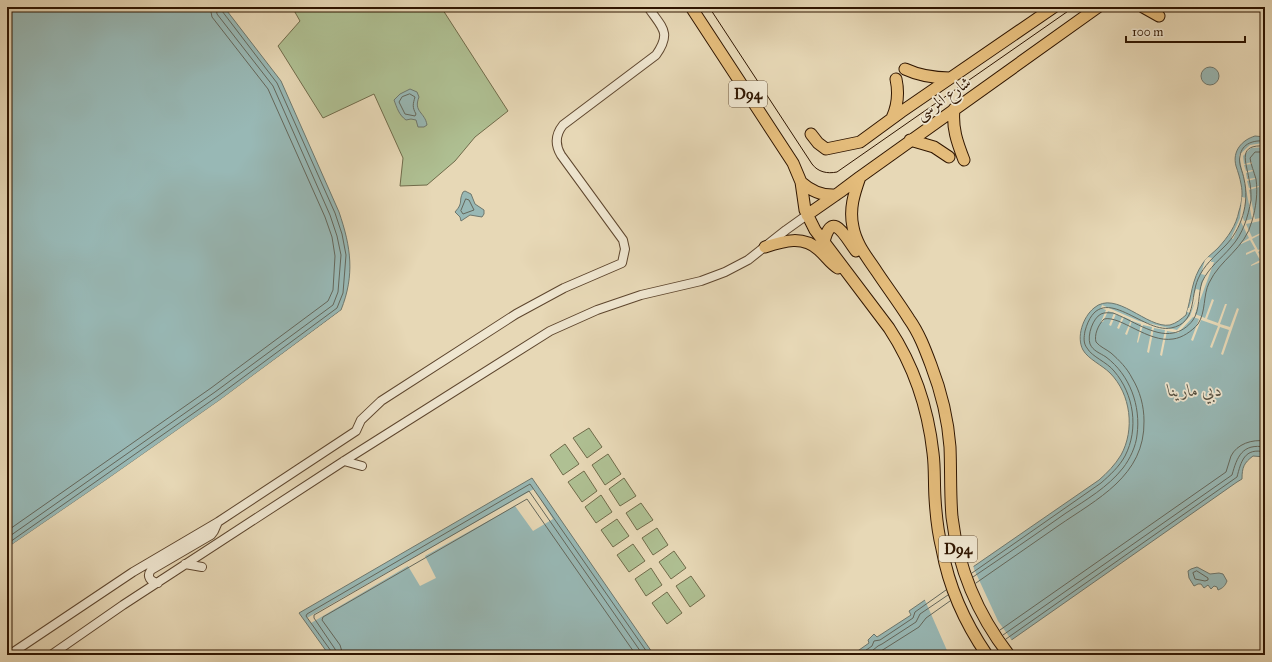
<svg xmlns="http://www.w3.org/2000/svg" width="1272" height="662" font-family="'IM FELL Great Primer',Amiri,serif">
	<rect width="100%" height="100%" fill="#e7d8b6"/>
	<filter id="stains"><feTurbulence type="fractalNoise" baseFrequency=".005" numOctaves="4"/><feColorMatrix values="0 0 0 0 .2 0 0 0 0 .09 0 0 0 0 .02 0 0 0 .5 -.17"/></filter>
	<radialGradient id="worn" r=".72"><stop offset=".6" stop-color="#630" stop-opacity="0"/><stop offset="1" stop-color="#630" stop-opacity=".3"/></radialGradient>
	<path fill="#afc093" stroke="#706b4a" d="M 292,7 L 441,7 L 508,111 L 475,137 L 455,161 L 427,185 L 400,186 L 403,158 L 374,94 L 323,118 L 278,46 L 300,21 Z
		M 589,428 L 602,447 L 587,458 L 573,438 Z
		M 565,444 L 579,464 L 563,475 L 550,455 Z
		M 608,454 L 621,474 L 605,485 L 592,465 Z
		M 584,471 L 597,491 L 582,502 L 568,482 Z
		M 624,478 L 636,496 L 620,506 L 609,489 Z
		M 601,495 L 612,512 L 596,523 L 585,507 Z
		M 641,503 L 653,520 L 637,530 L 626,513 Z
		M 617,519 L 629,536 L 613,547 L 601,530 Z
		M 657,528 L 668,545 L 653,555 L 642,538 Z
		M 633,544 L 645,561 L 629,572 L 617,555 Z
		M 674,551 L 686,568 L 671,579 L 659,562 Z
		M 651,568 L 662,585 L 646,596 L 635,579 Z
		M 691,576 L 705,596 L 690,607 L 676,586 Z
		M 667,592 L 682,613 L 667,624 L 652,603 Z"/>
	<path fill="#98b8b5" stroke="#6e776d" d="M 7,7 L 224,7 L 281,81 L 339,212 C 351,247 355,275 341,310 L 220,400 L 109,478 L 7,548 Z
		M1201 76a9 9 0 1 1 18 0a9 9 0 1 1-18 0Z
		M 410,89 L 417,92 L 419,97 C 413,112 425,112 427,125 L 424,127 L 418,127 L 416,120 L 411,119 L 406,120 C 399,115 397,108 394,100 L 400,94 Z
		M 1255,136 L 1265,137 L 1265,457 L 1253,456 C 1244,463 1242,467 1242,479 L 1237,482 L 990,655 L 852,655 L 869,643 L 868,640 L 874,634 L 877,637 L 911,615 L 909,611 L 1099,480 C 1107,473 1115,465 1121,455 C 1135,430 1131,394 1110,373 C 1102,365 1088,359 1083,350 C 1076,337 1083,317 1094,308 C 1116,289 1147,329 1170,325 C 1177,323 1181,319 1186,315 C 1192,296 1191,280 1203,263 C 1207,257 1213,253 1218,248 C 1228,237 1236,226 1239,211 C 1242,202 1243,193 1241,184 C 1240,178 1238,172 1236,166 C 1232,151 1242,140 1255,136 Z
		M 465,191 L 471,194 L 475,204 L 484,210 L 484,214 L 482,217 L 470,215 L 461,221 L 460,217 L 455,212 C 464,202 458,202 463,192 Z
		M 532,478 L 654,655 L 329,655 L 299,613 Z
		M 1197,567 L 1210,574 L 1219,573 L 1223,574 L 1227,581 C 1225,586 1223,588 1218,590 L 1217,587 L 1214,586 L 1211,589 L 1208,585 L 1204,588 L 1201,584 L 1198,584 L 1194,586 L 1189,578 L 1188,571 L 1191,569 Z"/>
	<path fill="#e7d8b6" d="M 1263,143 L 1265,144 L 1265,147 L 1251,148 L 1243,156 L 1244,164 L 1252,162 L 1252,164 L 1244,165 L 1246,171 L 1253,170 L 1253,171 L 1246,173 L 1247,179 L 1255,178 L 1255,179 L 1247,181 L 1249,188 L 1259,186 L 1259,187 L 1249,190 L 1255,219 L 1265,217 L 1265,220 L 1246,224 L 1252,237 L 1265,231 L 1265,232 L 1252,239 L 1258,250 L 1265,247 L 1265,248 L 1258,252 L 1265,263 L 1265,271 L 1261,262 L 1251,266 L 1251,265 L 1260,260 L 1255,251 L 1246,255 L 1246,253 L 1255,249 L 1250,240 L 1241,244 L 1241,243 L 1249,238 L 1241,222 L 1233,239 L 1231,238 L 1240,218 L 1242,197 L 1246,198 L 1243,218 L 1244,221 L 1252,219 L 1239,155 L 1250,145 Z
		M 1208,257 L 1212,258 L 1211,262 L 1214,262 L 1195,314 L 1205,318 L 1212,299 L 1214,300 L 1207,319 L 1218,323 L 1225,304 L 1227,304 L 1220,324 L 1230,327 L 1237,308 L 1239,309 L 1223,355 L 1221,354 L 1229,330 L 1220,327 L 1212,348 L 1210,347 L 1218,326 L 1201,320 L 1193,341 L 1191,340 L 1199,319 L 1193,317 L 1178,333 L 1167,331 L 1162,356 L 1160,355 L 1165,330 L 1154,328 L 1149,353 L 1147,352 L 1152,327 L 1143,325 L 1138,343 L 1137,342 L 1141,324 L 1132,321 L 1127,335 L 1125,334 L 1131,320 L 1124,317 L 1119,329 L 1117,328 L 1122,317 L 1116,314 L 1111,326 L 1109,325 L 1114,313 L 1108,311 L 1103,322 L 1101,322 L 1106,310 L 1101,308 L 1102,305 L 1139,321 L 1177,330 L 1190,316 L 1197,297 L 1190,313 L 1187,312 L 1188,308 L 1189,308 L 1196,289 L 1200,290 L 1205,275 L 1201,274 L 1205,260 Z
		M 343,309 L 342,312 L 314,334 L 221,401 L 110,480 L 7,550 L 7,548 L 109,478 L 220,400 Z
		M 534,489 L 553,519 L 533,531 L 515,506 L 425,556 L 436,578 L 420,586 L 408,566 L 311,623 L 307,618 Z
		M 973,564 L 974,569 L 998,621 L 1013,642 L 994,655 L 949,655 L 924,598 Z"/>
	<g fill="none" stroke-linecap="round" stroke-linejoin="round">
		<path stroke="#64675b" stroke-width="1" d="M 410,94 L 415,97 C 413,104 412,107 416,114 L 415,116 L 405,114 L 399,102 L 402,97 Z
			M 466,199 L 469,200 L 474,210 L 463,214 L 461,211 Z
			M 7,531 L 211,388 L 328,301 L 333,290 L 335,256 L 332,237 L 325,217 L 268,89 L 212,17 L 210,7
			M 7,538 L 215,392 L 333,305 L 338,292 L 341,255 L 337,236 L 330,215 L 273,86 L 217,14 L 216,7
			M 7,544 L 218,396 L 337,308 L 343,293 L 346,255 L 342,234 L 335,213 L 277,83 L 222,11 L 221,7
			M 1197,571 L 1208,578 L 1208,580 L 1205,581 L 1195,579 L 1193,573 Z
			M 972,573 L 1101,483 C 1110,475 1119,467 1125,456 C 1139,429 1134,394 1114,371 C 1107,362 1092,357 1087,348 C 1083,343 1084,337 1085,331 C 1100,277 1142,334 1171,328 C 1197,323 1190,297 1198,279 C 1204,265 1214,257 1225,246 C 1241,230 1250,203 1244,179 C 1243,172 1238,164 1240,156 C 1242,143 1254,140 1265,141
			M 973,577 C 1004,556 1035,535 1066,513 C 1086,500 1108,487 1123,468 C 1130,459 1136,446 1137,435 C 1141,406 1130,375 1106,357 C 1100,353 1093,351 1090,344 C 1087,335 1093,318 1101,314 C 1105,312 1109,313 1113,313 C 1130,319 1154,337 1173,333 C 1180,332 1188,327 1193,320 C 1200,310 1198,294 1202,282 C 1209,267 1221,259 1231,247 C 1243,234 1248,217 1251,200 C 1251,193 1251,186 1249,179 C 1246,161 1237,144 1265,146
			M 976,583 C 1003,564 1031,545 1058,526 C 1097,499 1145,476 1144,421 C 1144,406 1140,391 1132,378 C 1127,368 1119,360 1111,353 C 1106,349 1100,347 1096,342 C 1094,335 1098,325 1104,319 C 1120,315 1148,343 1173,339 C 1182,338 1192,331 1198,324 C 1206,312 1203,295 1209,283 C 1220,259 1245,249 1252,221 C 1256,207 1258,193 1256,179 C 1254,172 1251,165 1250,158 L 1255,152 L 1265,152
			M 1000,630 L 1226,472 C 1228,467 1229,461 1231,456 C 1237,444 1252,439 1265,441
			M 1003,635 L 1232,475 C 1237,457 1242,443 1265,447
			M 1006,639 L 1237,477 C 1241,462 1244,447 1265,452
			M 332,655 L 331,651 L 306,616 L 307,614 L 530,484 L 649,655
			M 337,655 L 335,649 L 314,618 L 314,615 L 529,491 L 643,655
			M 343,655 L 340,645 L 322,620 L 323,617 L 527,499 L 636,655
			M 859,655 L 872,646 L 874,641 L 880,640 L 913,618 L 915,612 L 946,590
			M 867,655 L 878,646 L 882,644 L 916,622 L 920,614 L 948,595
			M 878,655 L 881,651 L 919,627 L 926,618 L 950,601"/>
		<defs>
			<path id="minor" d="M 344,461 L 362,466
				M 185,564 L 202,567
				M 158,583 C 151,582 146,577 151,570 L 211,535 L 214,531 L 218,522
				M 9,655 L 133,572 L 218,522 L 356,431 L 361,420 L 381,401 L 516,314 L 564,288 L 622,263 L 625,249 L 623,240 L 561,155 C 555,145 555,135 563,125 L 656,55 C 672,32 662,28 648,7
				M 51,655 L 123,605 L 344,461 L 550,331 L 597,310 L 641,295 L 701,281 L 725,272 L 748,260 L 786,230 L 807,215"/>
			<path id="major" d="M 691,7 L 793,163 L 801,182 L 805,210 L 815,230 L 889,328 C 914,366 928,408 933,453 C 935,468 934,483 935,498 C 936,515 938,533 942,549 C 949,588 965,623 987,655
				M 1143,7 L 1159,16
				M 905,69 C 920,76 934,78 950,78
				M 954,109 C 952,128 957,142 964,160
				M 892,118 C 898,105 899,93 896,79
				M 811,134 L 818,143 L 826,149 L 860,142 L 901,112 L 1054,7
				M 910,140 L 934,147 L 949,157
				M 860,177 C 854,194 849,209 853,227 C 856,244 867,257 877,272 C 887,287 899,303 909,319 C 919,333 925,349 931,365 C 941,391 948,420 950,447 C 951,471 950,494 952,517 C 958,567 978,615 1009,655
				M 801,182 C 811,191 822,196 836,195
				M 807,215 L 840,192 L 860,177 L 1098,7
				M 824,242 C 832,208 846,238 856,251
				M 765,247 C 784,241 803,235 819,250 C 826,256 830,263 838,268"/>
		</defs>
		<use href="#minor" stroke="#5e462e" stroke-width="10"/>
		<use href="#major" stroke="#301601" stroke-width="13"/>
		<use href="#minor" stroke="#efe6d0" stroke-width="8"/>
		<use href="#major" stroke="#e4bc7b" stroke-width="11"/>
		<path stroke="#301601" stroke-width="1" d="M 709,7 L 812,164 C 818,172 827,174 837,172 L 1074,7"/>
	</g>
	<g text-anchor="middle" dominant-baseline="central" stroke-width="3.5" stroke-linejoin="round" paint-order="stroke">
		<g fill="#efe6d0" stroke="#69543f" stroke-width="1">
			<rect x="729" y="81" width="38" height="26" rx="3"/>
			<rect x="939" y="536" width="38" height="26" rx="3"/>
		</g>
		<g font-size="15" font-weight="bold" fill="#301601">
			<text x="748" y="94">D94</text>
			<text x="958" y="549">D94</text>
		</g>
		<g font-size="16" fill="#301601" stroke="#efe6d0">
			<text transform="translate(943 98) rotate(-35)">شارع المرسى</text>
		</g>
		<g font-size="17" font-style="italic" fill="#544f40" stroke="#efe6d0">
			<text x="1195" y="390">دبي مارينا</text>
		</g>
	</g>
	<rect width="1272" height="662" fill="none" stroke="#e7d8b6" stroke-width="24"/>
	<rect x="8" y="8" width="1256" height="646" fill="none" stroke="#301601" stroke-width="2"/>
	<rect x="12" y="12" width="1248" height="638" fill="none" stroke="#301601"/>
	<path d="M1126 36v6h119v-6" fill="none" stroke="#301601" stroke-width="2"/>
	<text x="1132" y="36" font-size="12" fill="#301601" stroke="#efe6d0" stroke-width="3" paint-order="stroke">100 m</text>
	<rect width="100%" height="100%" filter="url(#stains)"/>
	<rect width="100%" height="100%" fill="url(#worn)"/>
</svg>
